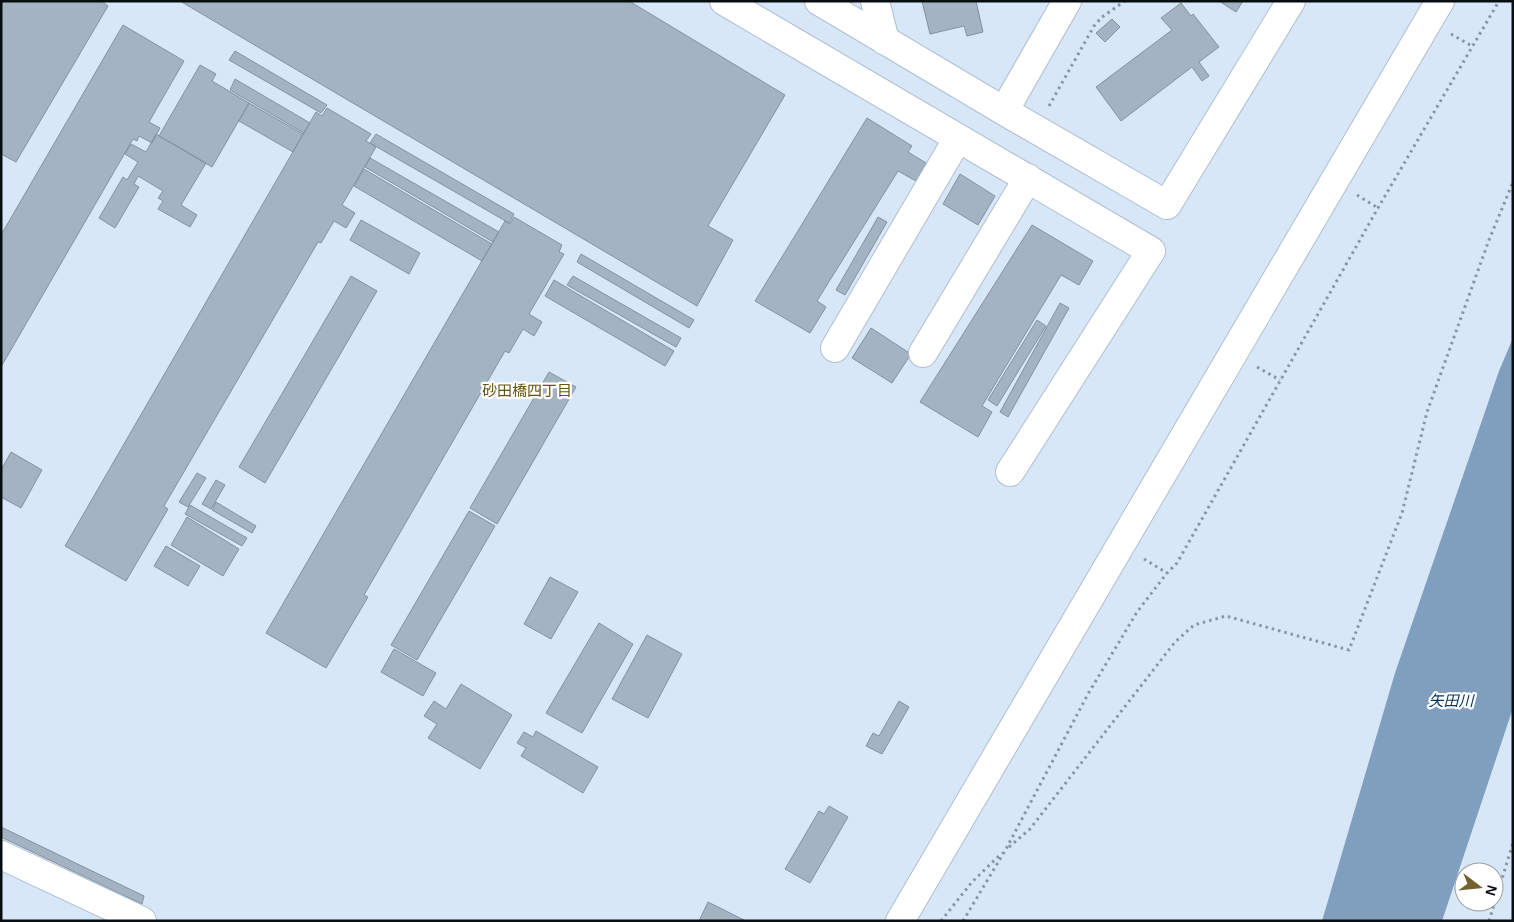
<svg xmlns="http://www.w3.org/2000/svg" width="1514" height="922" font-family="Arial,'Noto Sans JP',sans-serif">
	<rect width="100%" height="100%" fill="#d7e7f8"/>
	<path fill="#809fbe" d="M 1513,338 L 1513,708 L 1442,921 L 1322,921 L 1395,673 L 1499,371 Z"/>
	<path fill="#a3b3c2" stroke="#8392a1" d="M 1,1 L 101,1 L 108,6 L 16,162 L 1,154 Z
		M 180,1 L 629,1 L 785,95 L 708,226 L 733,240 L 697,306 Z
		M 922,1 L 976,1 L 983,32 L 967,36 L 964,26 L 930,34 Z
		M 1219,1 L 1243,1 L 1236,12 Z
		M 1181,3 L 1191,16 L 1193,14 L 1219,47 L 1199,62 L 1209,76 L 1202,81 L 1192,67 L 1121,121 L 1096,87 L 1172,30 L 1161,18 Z
		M 1112,19 L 1120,27 L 1105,42 L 1096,33 Z
		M 123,25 L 184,61 L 149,122 L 160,128 L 152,143 L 139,136 L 137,141 L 133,139 L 1,367 L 1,235 Z
		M 235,51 L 327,105 L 321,113 L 229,60 Z
		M 200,65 L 216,74 L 212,81 L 249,103 L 212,167 L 159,136 Z
		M 235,79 L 310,123 L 304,133 L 230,90 Z
		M 249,103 L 303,134 L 293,152 L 239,121 Z
		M 327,108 L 371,134 L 366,141 L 376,147 L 342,205 L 355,213 L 346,228 L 334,221 L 321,243 L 318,242 L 164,506 L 168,509 L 126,581 L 65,546 L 316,112 L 322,116 Z
		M 867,118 L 912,146 L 908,152 L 926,163 L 916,181 L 898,171 L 817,301 L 826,307 L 810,333 L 755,301 Z
		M 156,134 L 206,163 L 181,205 L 197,215 L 190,227 L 158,209 L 163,201 L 158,198 L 163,191 L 138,176 L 134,184 L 139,187 L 115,228 L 99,218 L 123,177 L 127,180 L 138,162 L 125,154 L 131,144 L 146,152 Z
		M 376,134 L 514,214 L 509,223 L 370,143 Z
		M 370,158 L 499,232 L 493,242 L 365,167 Z
		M 364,169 L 492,244 L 482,261 L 354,186 Z
		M 960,174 L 995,196 L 978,225 L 943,204 Z
		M 514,217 L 562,245 L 559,252 L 564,254 L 529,314 L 542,322 L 534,336 L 523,329 L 509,353 L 505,351 L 364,595 L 368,597 L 326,668 L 266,633 L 505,221 L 510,224 Z
		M 878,217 L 887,222 L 845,295 L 836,290 Z
		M 361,220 L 420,253 L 409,274 L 350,240 Z
		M 1032,225 L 1093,261 L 1079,285 L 1061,275 L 982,406 L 992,412 L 978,437 L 920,402 Z
		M 581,254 L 694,320 L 689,328 L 577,262 Z
		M 351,276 L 377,291 L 265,483 L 239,467 Z
		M 573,276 L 681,338 L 676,347 L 567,285 Z
		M 554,280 L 674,351 L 665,366 L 545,296 Z
		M 1060,303 L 1069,308 L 1008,417 L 1000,412 Z
		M 1037,320 L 1046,326 L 997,406 L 988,400 Z
		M 871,328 L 911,354 L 892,383 L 852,358 Z
		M 549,372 L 576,387 L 497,524 L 470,508 Z
		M 11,452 L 42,470 L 21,508 L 1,497 L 1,470 Z
		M 197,473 L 206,478 L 188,507 L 179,502 Z
		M 216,480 L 225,485 L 211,509 L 202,504 Z
		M 216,502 L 256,526 L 252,533 L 212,510 Z
		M 190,505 L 247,538 L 242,546 L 185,514 Z
		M 469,511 L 495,526 L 417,660 L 391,645 Z
		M 187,517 L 239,549 L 223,576 L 171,545 Z
		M 166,546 L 200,566 L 188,586 L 154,566 Z
		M 550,577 L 578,592 L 551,639 L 524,624 Z
		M 599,623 L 633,644 L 582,733 L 546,713 Z
		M 647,635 L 682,654 L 648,718 L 612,699 Z
		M 394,649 L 436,673 L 423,696 L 381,672 Z
		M 461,684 L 512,715 L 480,769 L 428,738 L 437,724 L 424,716 L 434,701 L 446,709 Z
		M 899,701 L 909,707 L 882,754 L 866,746 L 873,733 L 879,736 Z
		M 536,731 L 598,767 L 583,793 L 521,756 L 526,748 L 517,743 L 524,732 L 533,737 Z
		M 829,806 L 848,817 L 810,883 L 785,869 L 819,811 L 824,814 Z
		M 1,827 L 144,896 L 142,904 L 1,837 Z
		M 708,902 L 746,921 L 699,921 Z"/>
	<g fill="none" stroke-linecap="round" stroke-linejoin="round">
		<defs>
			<path id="minor" d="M 724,1 L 1151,251 L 1010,472
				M 819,1 L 1004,111 L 1167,205 L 1291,1
				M 875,1 L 885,41
				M 1004,111 L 1067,1
				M 835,348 L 958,138
				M 923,353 L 1028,178
				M 1,855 L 142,921
				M 900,921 L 1440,1"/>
		</defs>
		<use href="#minor" stroke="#afbfcf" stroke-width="30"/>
		<path stroke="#8995a1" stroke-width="3" stroke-dasharray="2.5 4" stroke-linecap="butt" d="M 1451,34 L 1472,46
			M 1049,106 L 1094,26 L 1102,17 L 1125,1
			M 1357,195 L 1378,208
			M 1257,367 L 1280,380
			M 1144,559 L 1167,573
			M 1009,847 L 1030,829 L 1175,642 L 1194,625 L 1226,616 L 1349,650 L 1402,513 L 1427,412 L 1489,240 L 1513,182
			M 941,921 L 972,882 L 1002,853
			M 963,921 L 1006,849 L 1088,694 L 1137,612 L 1167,573 L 1177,563 L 1378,208 L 1499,1
			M 1489,921 L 1513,843"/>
		<use href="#minor" stroke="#fff" stroke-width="28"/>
	</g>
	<g text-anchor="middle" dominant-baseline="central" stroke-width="4.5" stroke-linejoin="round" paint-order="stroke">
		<g font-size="15" fill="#675318" stroke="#fff">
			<text x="527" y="390">砂田橋四丁目</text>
		</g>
		<g font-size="15" font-style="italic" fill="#053861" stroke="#fff">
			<text x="1451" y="700">矢田川</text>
		</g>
	</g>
	<rect width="1514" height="922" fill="none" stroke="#080d12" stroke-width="5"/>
	<g transform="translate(1479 887) rotate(106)"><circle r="24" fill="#ffffff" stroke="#9c9ea0"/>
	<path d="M0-4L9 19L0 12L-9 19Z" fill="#73612f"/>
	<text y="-8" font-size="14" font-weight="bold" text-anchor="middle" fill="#080d12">N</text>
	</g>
</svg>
